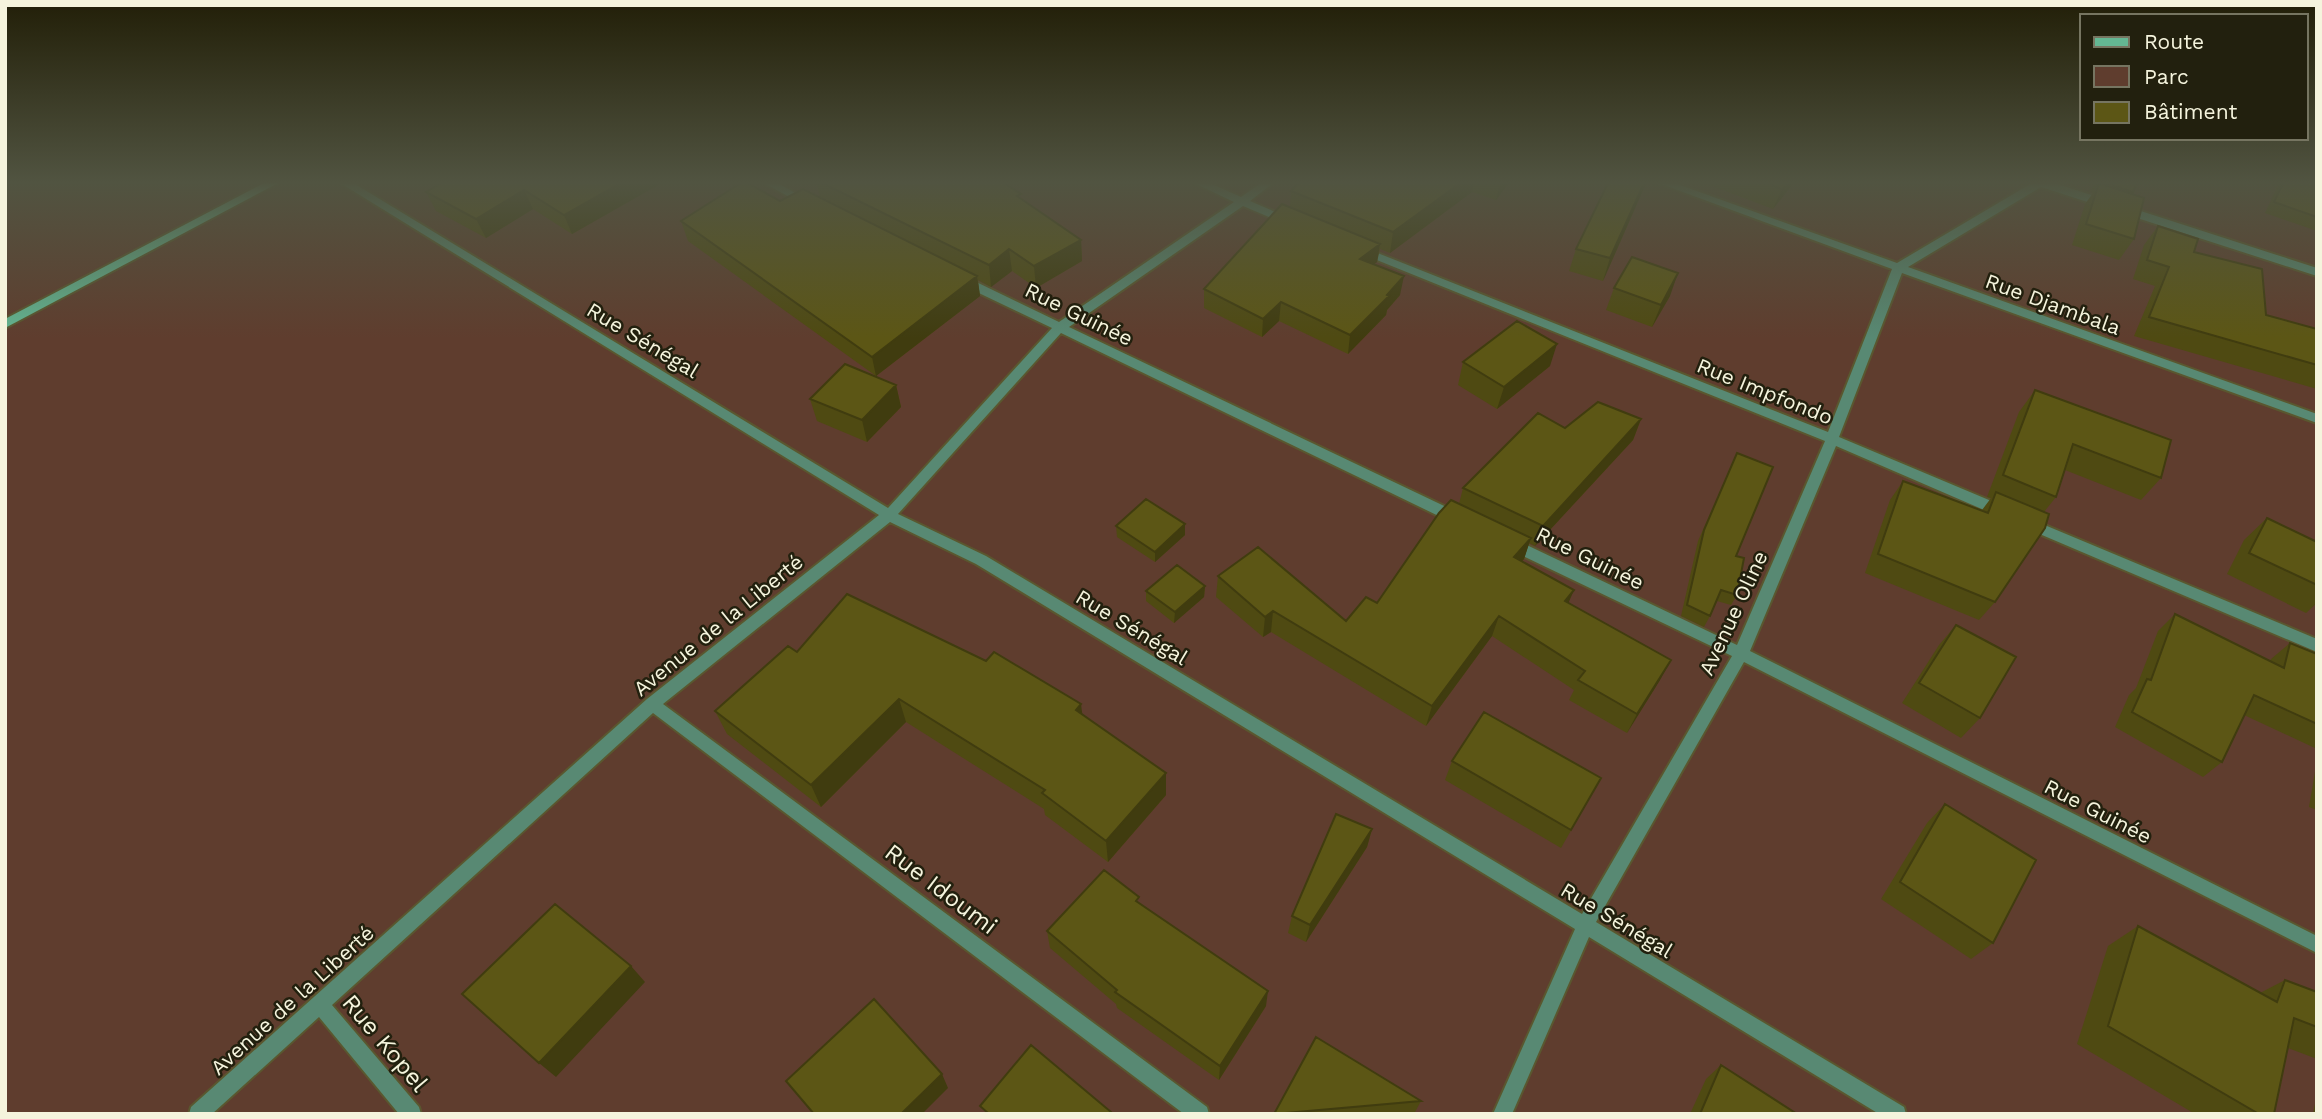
<svg xmlns="http://www.w3.org/2000/svg" width="2322" height="1119" font-family="'Work Sans',sans-serif">
	<rect width="100%" height="100%" fill="#3d390e"/>
	<path fill="#5f3d2e" d="M 5,181 L 2317,181 L 2317,1114 L 5,1114 Z"/>
	<g fill="none" stroke-linecap="round" stroke-linejoin="round">
		<defs>
			<path id="street" d="M 337,181 L 350,181 L 888,508 L 1052,328 L 960,284 L 960,278 L 968,278 L 1059,322 L 1234,202 L 1190,181 L 1205,181 L 1241,197 L 1264,181 L 1276,181 L 1250,201 L 1294,220 L 1294,224 L 1286,224 L 1243,206 L 1069,327 L 1461,514 L 1463,518 L 1461,522 L 1451,522 L 1061,333 L 898,514 L 986,556 L 1582,914 L 1732,656 L 1504,547 L 1502,543 L 1509,538 L 1514,539 L 1737,645 L 1825,441 L 1357,252 L 1357,248 L 1365,248 L 1828,432 L 1892,269 L 1653,181 L 1669,181 L 1897,263 L 2032,183 L 2031,181 L 2048,181 L 2317,268 L 2317,276 L 2041,187 L 1908,267 L 2317,414 L 2317,423 L 1902,273 L 1839,437 L 2008,508 L 2010,512 L 2003,517 L 1998,516 L 1836,446 L 1750,651 L 2317,936 L 2317,953 L 1744,662 L 1596,922 L 1904,1107 L 1906,1114 L 1879,1114 L 1589,937 L 1512,1114 L 1493,1114 L 1575,929 L 976,564 L 890,522 L 663,704 L 1207,1107 L 1209,1114 L 1184,1114 L 653,713 L 332,1005 L 419,1107 L 421,1114 L 399,1114 L 319,1017 L 212,1114 L 189,1114 L 191,1107 L 647,699 L 879,515 Z
				M 760,181 L 774,181 L 813,203 L 808,206 L 804,205 Z
				M 2028,518 L 2317,639 L 2317,652 L 2023,527 L 2021,523 Z"/>
			<path id="secondary" d="M 268,181 L 282,181 L 5,328 L 5,319 Z"/>
		</defs>
		<use href="#street" stroke="#5a572f" stroke-width="4"/>
		<use href="#secondary" stroke="#5a572f" stroke-width="4"/>
		<use href="#street" fill="#588973" fill-rule="evenodd"/>
		<use href="#secondary" fill="#64b793" fill-rule="evenodd"/>
	</g>
	<path fill="#4f4a12" d="M 431,181 L 665,181 L 572,234 L 533,209 L 486,238 L 436,211 L 426,192 L 438,185 Z
		M 816,181 L 1001,181 L 1022,200 L 1081,240 L 1082,261 L 1036,288 L 1012,271 L 991,287 L 978,280 L 980,296 L 876,376 L 688,241 L 681,221 L 820,197 Z
		M 1300,181 L 1510,181 L 1496,200 L 1472,192 L 1390,253 L 1380,249 L 1377,262 L 1374,264 L 1400,295 L 1387,310 L 1386,315 L 1348,354 L 1279,321 L 1262,337 L 1204,308 L 1204,289 L 1290,207 L 1291,191 Z
		M 1609,181 L 1647,181 L 1603,281 L 1569,271 L 1576,249 Z
		M 1704,181 L 1795,181 L 1773,209 L 1704,183 Z
		M 2095,181 L 2138,181 L 2132,194 L 2134,239 L 2119,260 L 2072,245 L 2085,204 L 2093,193 L 2090,192 Z
		M 2280,181 L 2317,181 L 2317,231 L 2265,213 Z
		M 2158,226 L 2194,252 L 2266,315 L 2317,329 L 2317,389 L 2134,336 L 2155,286 L 2133,279 L 2144,245 Z
		M 1614,288 L 1670,296 L 1652,327 L 1606,310 Z
		M 1463,362 L 1550,366 L 1497,409 L 1458,385 Z
		M 896,385 L 901,407 L 867,442 L 817,421 L 810,399 Z
		M 2035,390 L 2161,478 L 2141,500 L 2065,470 L 2056,497 L 2044,512 L 1995,602 L 1979,620 L 1865,573 L 1890,500 L 1903,481 L 1982,510 L 1991,498 L 1987,497 L 2019,412 Z
		M 1641,419 L 1633,440 L 1535,546 L 1529,543 L 1524,559 L 1522,561 L 1568,603 L 1660,680 L 1627,733 L 1569,700 L 1574,690 L 1492,636 L 1426,726 L 1271,632 L 1263,637 L 1216,597 L 1218,576 L 1346,621 L 1377,603 L 1459,504 L 1463,488 L 1565,428 Z
		M 1737,453 L 1736,556 L 1737,595 L 1731,605 L 1717,601 L 1710,616 L 1704,627 L 1681,616 L 1698,541 Z
		M 2267,518 L 2317,542 L 2317,603 L 2306,613 L 2227,574 L 2244,540 Z
		M 1116,526 L 1185,535 L 1155,562 L 1117,537 Z
		M 1205,586 L 1204,597 L 1174,623 L 1146,601 L 1146,591 Z
		M 2175,614 L 2270,661 L 2271,659 L 2290,643 L 2317,654 L 2317,749 L 2244,715 L 2222,762 L 2203,777 L 2115,727 L 2129,695 L 2136,688 L 2158,631 Z
		M 1956,625 L 1980,718 L 1961,738 L 1902,703 L 1939,645 Z
		M 797,652 L 1082,714 L 1166,795 L 1108,862 L 1045,815 L 1044,809 L 906,722 L 821,807 L 727,734 L 715,711 Z
		M 2317,760 L 2317,810 L 2309,807 Z
		M 1452,761 L 1601,778 L 1561,848 L 1445,780 Z
		M 1945,804 L 1993,943 L 1971,959 L 1881,899 L 1927,823 Z
		M 1372,829 L 1367,847 L 1306,942 L 1288,933 L 1292,916 Z
		M 1139,903 L 1266,1006 L 1219,1080 L 1117,1008 L 1116,1004 L 1050,948 L 1047,931 Z
		M 2138,926 L 2260,993 L 2285,980 L 2317,992 L 2317,1059 L 2288,1048 L 2274,1114 L 2195,1114 L 2077,1044 L 2108,946 Z
		M 1721,1065 L 1797,1114 L 1690,1114 L 1706,1079 Z
		M 2317,1093 L 2317,1114 L 2313,1114 Z
		M 1421,1101 L 1414,1114 L 1274,1114 Z"/>
	<path fill="#403c0f" d="M 624,181 L 665,181 L 572,234 L 564,215 Z
		M 1463,181 L 1474,181 L 1472,192 L 1390,253 L 1393,232 Z
		M 1501,181 L 1510,181 L 1496,200 Z
		M 1645,181 L 1647,181 L 1603,281 L 1610,258 Z
		M 1788,181 L 1795,181 L 1773,209 L 1782,189 Z
		M 524,190 L 533,209 L 486,238 L 476,219 Z
		M 1081,240 L 1082,261 L 1036,288 L 1034,266 Z
		M 1380,244 L 1377,262 L 1357,277 L 1360,259 Z
		M 1009,249 L 1012,271 L 991,287 L 989,265 Z
		M 1678,273 L 1670,296 L 1652,327 L 1661,305 Z
		M 977,276 L 980,296 L 876,376 L 872,357 Z
		M 1404,276 L 1400,295 L 1387,310 L 1386,315 L 1348,354 L 1350,335 Z
		M 1281,302 L 1279,321 L 1262,337 L 1263,319 Z
		M 1557,344 L 1550,366 L 1497,409 L 1504,387 Z
		M 896,385 L 901,407 L 867,442 L 862,420 Z
		M 1641,419 L 1633,440 L 1535,546 L 1543,526 Z
		M 1185,524 L 1185,535 L 1155,562 L 1155,552 Z
		M 1531,538 L 1524,559 L 1507,577 L 1514,557 Z
		M 1205,586 L 1204,597 L 1174,623 L 1175,612 Z
		M 1574,590 L 1565,611 L 1565,601 Z
		M 1273,611 L 1271,632 L 1263,637 L 1265,617 Z
		M 1499,616 L 1492,636 L 1426,726 L 1432,706 Z
		M 1671,660 L 1660,680 L 1627,733 L 1637,714 Z
		M 899,699 L 906,722 L 821,807 L 811,785 Z
		M 1081,704 L 1084,727 L 1076,710 Z
		M 1166,773 L 1166,795 L 1108,862 L 1106,841 Z
		M 1372,829 L 1367,847 L 1306,942 L 1310,925 Z
		M 631,966 L 645,982 L 556,1077 L 539,1063 Z
		M 1268,991 L 1266,1006 L 1219,1080 L 1220,1066 Z
		M 942,1074 L 948,1088 L 922,1114 L 901,1114 Z"/>
	<path fill="#5c5615" stroke="#403c0f" stroke-width="2" d="M 445,181 L 624,181 L 564,215 L 524,190 L 476,219 L 426,192 Z
		M 744,181 L 780,201 L 803,189 L 977,276 L 872,357 L 681,221 Z
		M 818,181 L 1001,181 L 1021,194 L 1017,196 L 1081,240 L 1034,266 L 1009,249 L 989,265 Z
		M 1300,181 L 1463,181 L 1393,232 L 1291,191 Z
		M 1609,181 L 1645,181 L 1610,258 L 1576,249 Z
		M 1761,181 L 1788,181 L 1782,189 Z
		M 2100,181 L 2138,181 L 2133,192 Z
		M 2284,181 L 2317,181 L 2317,217 L 2274,202 Z
		M 2099,183 L 2144,198 L 2134,239 L 2086,224 Z
		M 1282,204 L 1380,244 L 1360,259 L 1404,276 L 1387,295 L 1389,296 L 1350,335 L 1281,302 L 1263,319 L 1204,289 Z
		M 2158,226 L 2198,239 L 2194,252 L 2262,269 L 2266,315 L 2317,329 L 2317,365 L 2149,317 L 2169,267 L 2147,260 Z
		M 1632,257 L 1678,273 L 1661,305 L 1614,288 Z
		M 1517,321 L 1557,344 L 1504,387 L 1463,362 Z
		M 845,364 L 896,385 L 862,420 L 810,399 Z
		M 2035,390 L 2171,440 L 2161,478 L 2073,444 L 2056,497 L 2003,475 Z
		M 1598,402 L 1641,419 L 1543,526 L 1463,488 L 1538,413 L 1565,428 Z
		M 1737,453 L 1773,467 L 1736,556 L 1744,558 L 1737,595 L 1721,590 L 1710,616 L 1687,605 L 1704,530 Z
		M 1903,481 L 1988,513 L 1996,492 L 2049,514 L 2045,528 L 1995,602 L 1878,554 Z
		M 1146,499 L 1185,524 L 1155,552 L 1116,526 Z
		M 1451,500 L 1531,538 L 1514,557 L 1574,590 L 1565,601 L 1671,660 L 1637,714 L 1578,680 L 1585,671 L 1499,616 L 1432,706 L 1273,611 L 1265,617 L 1218,576 L 1258,547 L 1346,621 L 1366,597 L 1377,603 L 1439,513 Z
		M 2267,518 L 2317,542 L 2317,585 L 2249,553 Z
		M 1177,565 L 1205,586 L 1175,612 L 1146,591 Z
		M 847,594 L 986,661 L 994,652 L 1081,704 L 1076,710 L 1166,773 L 1106,841 L 1042,793 L 1045,790 L 899,699 L 811,785 L 715,711 L 788,646 L 797,652 Z
		M 2175,614 L 2284,668 L 2290,643 L 2317,654 L 2317,724 L 2254,695 L 2222,762 L 2132,712 L 2147,679 L 2151,680 Z
		M 1956,625 L 2016,657 L 1980,718 L 1919,683 Z
		M 1484,712 L 1601,778 L 1571,830 L 1452,761 Z
		M 1945,804 L 2036,860 L 1993,943 L 1900,882 Z
		M 1336,814 L 1372,829 L 1310,925 L 1292,916 Z
		M 1104,870 L 1139,897 L 1136,901 L 1268,991 L 1220,1066 L 1115,992 L 1117,990 L 1047,931 Z
		M 555,904 L 631,966 L 539,1063 L 462,994 Z
		M 2138,926 L 2277,1002 L 2285,980 L 2317,992 L 2317,1027 L 2294,1018 L 2274,1114 L 2259,1114 L 2108,1026 Z
		M 874,999 L 942,1074 L 901,1114 L 814,1114 L 786,1081 Z
		M 1316,1037 L 1421,1101 L 1274,1114 Z
		M 1031,1045 L 1111,1112 L 1110,1114 L 989,1114 L 980,1106 Z
		M 1721,1065 L 1797,1114 L 1700,1114 Z"/>
	<linearGradient id="sky" x2="0" y2="1"><stop stop-color="#221f08"/><stop offset="0.54" stop-color="#515441"/><stop offset="1" stop-color="#515441" stop-opacity="0"/></linearGradient>
	<rect width="2322" height="338" fill="url(#sky)"/>
	<g text-anchor="middle" dominant-baseline="central" stroke-width="5" stroke-linejoin="round" paint-order="stroke">
		<g font-size="21" fill="#f5f4dd" stroke="#22200e">
			<text transform="translate(2053 304) rotate(20)">Rue Djambala</text>
			<text transform="translate(1079 314) rotate(26)">Rue Guinée</text>
			<text transform="translate(643 340) rotate(31)">Rue Sénégal</text>
			<text transform="translate(1765 391) rotate(22)">Rue Impfondo</text>
			<text transform="translate(1590 558) rotate(26)">Rue Guinée</text>
			<text transform="translate(1733 613) rotate(-65)">Avenue Oline</text>
			<text transform="translate(718 625) rotate(-39)">Avenue de la Liberté</text>
			<text transform="translate(1132 627) rotate(31)">Rue Sénégal</text>
			<text transform="translate(2098 811) rotate(27)">Rue Guinée</text>
			<text transform="translate(1617 920) rotate(31)">Rue Sénégal</text>
			<text transform="translate(292 1000) rotate(-42)">Avenue de la Liberté</text>
		</g>
		<g font-size="24" fill="#f5f4dd" stroke="#22200e">
			<text transform="translate(941 889) rotate(37)">Rue Idoumi</text>
			<text transform="translate(385 1043) rotate(50)">Rue Kopel</text>
		</g>
	</g>
	<rect width="2322" height="1119" fill="none" stroke="#f5f4dd" stroke-width="14"/>
	<rect x="2080" y="14" width="228" height="126" fill="#22200e" stroke="#767561" stroke-width="2"/>
	<rect x="2094" y="37" width="35" height="10" fill="#64b793" stroke="#767561" stroke-width="2"/>
	<text x="2144" y="49" font-size="21" fill="#f5f4dd">Route</text>
	<rect x="2094" y="66" width="35" height="21" fill="#5f3d2e" stroke="#767561" stroke-width="2"/>
	<text x="2144" y="84" font-size="21" fill="#f5f4dd">Parc</text>
	<rect x="2094" y="102" width="35" height="21" fill="#5c5615" stroke="#767561" stroke-width="2"/>
	<text x="2144" y="119" font-size="21" fill="#f5f4dd">Bâtiment</text>
</svg>
